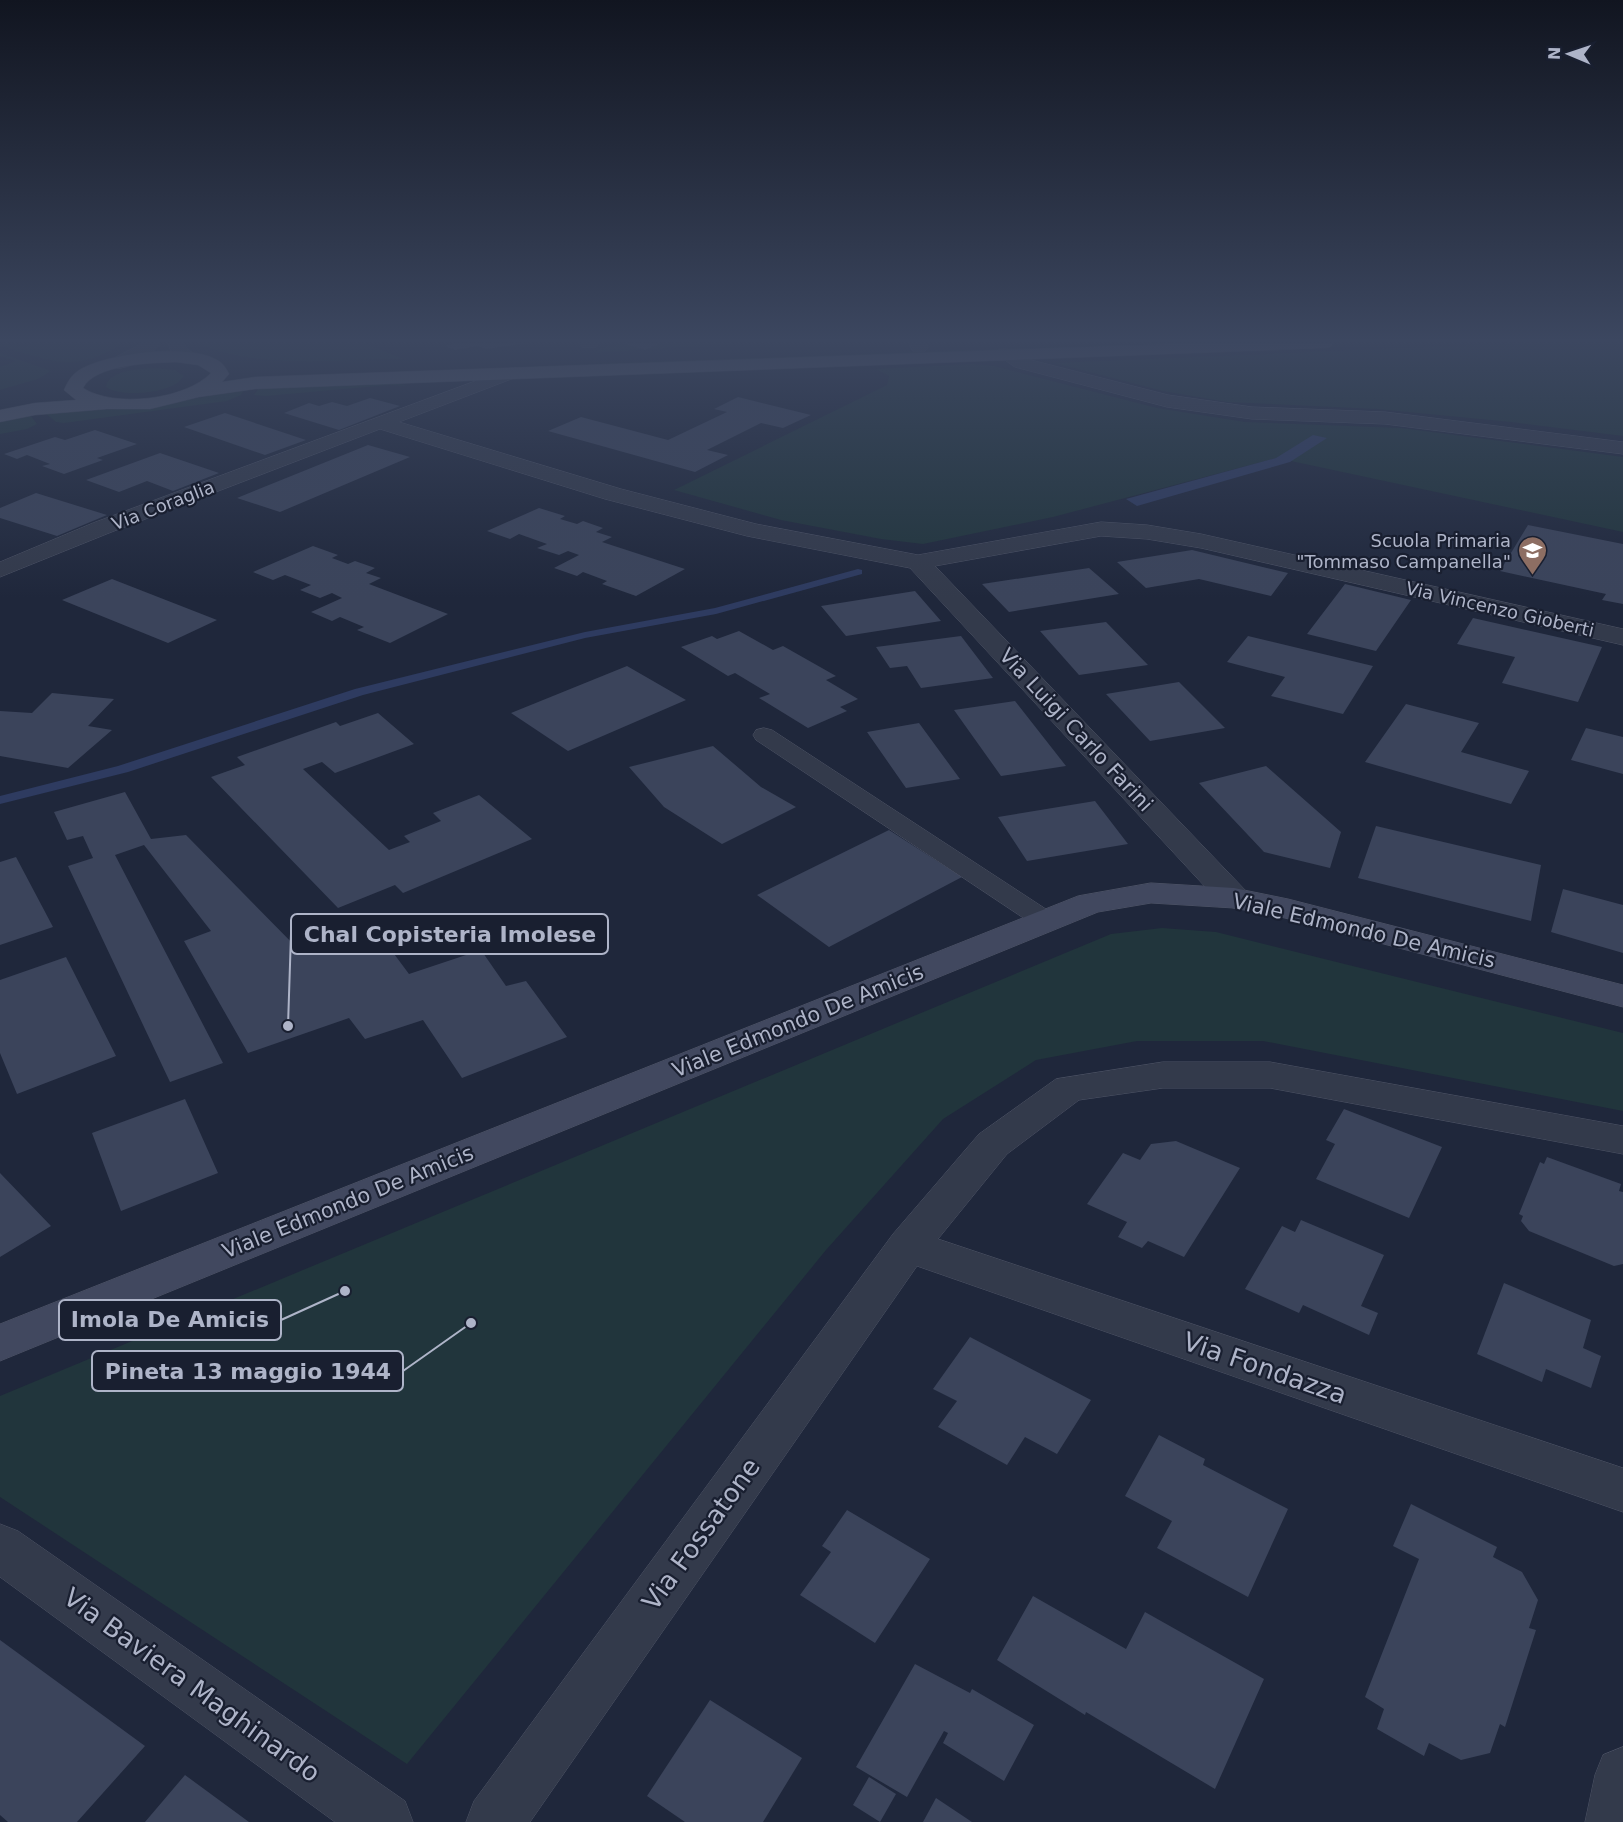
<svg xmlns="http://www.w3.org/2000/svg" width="1623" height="1822" font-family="'DejaVu Sans',sans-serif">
	<rect width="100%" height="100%" fill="#1f273b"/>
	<path fill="#21353c" d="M 0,343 L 23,346 L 34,343 L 122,343 C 77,375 48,360 0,346 Z
		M 198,343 L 364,343 L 404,359 C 343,359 253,370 198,343 Z
		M 622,343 L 737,343 L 595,353 L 600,349 Z
		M 1155,343 L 1203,343 L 538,368 L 539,366 Z
		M 1519,343 L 1623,343 L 1623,436 L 1511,422 L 1377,409 L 1227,402 L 1163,391 L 1055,363 Z
		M 0,353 L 51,371 L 38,379 L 0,390 L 0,367 L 16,361 L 0,356 Z
		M 973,364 L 994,366 L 1157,408 L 1245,422 L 1401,428 L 1623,457 L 1623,532 L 1277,458 L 1053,517 L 923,544 L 881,539 L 781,520 L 674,490 L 887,385 L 889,376 L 876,369 Z
		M 154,368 L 175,370 L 184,376 C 174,394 121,398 106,387 C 108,370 140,369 154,368 Z
		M 397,383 L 407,386 L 389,385 L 266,396 L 254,395 L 259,388 Z
		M 244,389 L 241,395 L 227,401 L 64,423 L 56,422 L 45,413 L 152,407 Z
		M 30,415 L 37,424 L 27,429 L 0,434 L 0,420 Z
		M 1162,928 L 1216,932 L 1623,1033 L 1623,1111 L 1263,1041 L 1137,1041 L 1036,1060 L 943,1119 L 826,1250 L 407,1764 L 0,1497 L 0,1396 L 1111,934 Z"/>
	<path fill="#2e3b60" d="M 1313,435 L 1327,438 L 1290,462 L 1137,506 L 1126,499 L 1276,458 Z"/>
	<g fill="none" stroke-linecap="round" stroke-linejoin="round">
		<path fill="#2e3b60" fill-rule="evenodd" d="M 858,569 L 862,570 L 862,574 L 716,614 L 585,638 L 363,695 L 128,772 L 0,804 L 0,796 L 118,766 L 355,689 L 585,632 L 715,608 Z"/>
	</g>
	<path fill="#3b445b" d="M 457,343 L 528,343 L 486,349 L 478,346 L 455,350 L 445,346 Z
		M 622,343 L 652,343 L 659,344 L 645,350 Z
		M 738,397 L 811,415 L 783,428 L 761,423 L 707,450 L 728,455 L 695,472 L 548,431 L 581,417 L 668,440 L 727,412 L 714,409 Z
		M 370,398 L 400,406 L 339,430 L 284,413 L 309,403 L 319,406 L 332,402 L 347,406 Z
		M 225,413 L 306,440 L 265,455 L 184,427 Z
		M 95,430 L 137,444 L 97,458 L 103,460 L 64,474 L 42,466 L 50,464 L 27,455 L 17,459 L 4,454 L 55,437 L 65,440 Z
		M 368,445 L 410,457 L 280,512 L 237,498 Z
		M 160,453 L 219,473 L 173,491 L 147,481 L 119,492 L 86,480 Z
		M 36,493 L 107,515 L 57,536 L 0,518 L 0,508 Z
		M 539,508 L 565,516 L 560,519 L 577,524 L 583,521 L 603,528 L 596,532 L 612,537 L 602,542 L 685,569 L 636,596 L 602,584 L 607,581 L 583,572 L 577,576 L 554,568 L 579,555 L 568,551 L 559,555 L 537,548 L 547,544 L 519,534 L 510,539 L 487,531 Z
		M 1528,525 L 1623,544 L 1623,604 L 1602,600 L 1606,594 L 1500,571 Z
		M 313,546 L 338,555 L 332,558 L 348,564 L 355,561 L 375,568 L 366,573 L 381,578 L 369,584 L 448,614 L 390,643 L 357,630 L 364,627 L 340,617 L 332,621 L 311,612 L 342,598 L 332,593 L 320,598 L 300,590 L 311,585 L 285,575 L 273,580 L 253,572 Z
		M 1192,550 L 1288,573 L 1271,596 L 1199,579 L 1146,588 L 1117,562 Z
		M 1089,568 L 1119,594 L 1009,612 L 982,584 Z
		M 112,579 L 217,620 L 168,643 L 62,600 Z
		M 1345,584 L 1411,600 L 1376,651 L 1307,634 Z
		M 915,591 L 941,621 L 846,636 L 821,606 Z
		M 1473,618 L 1602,647 L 1578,702 L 1502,683 L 1515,657 L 1457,644 Z
		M 1106,622 L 1148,665 L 1079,675 L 1040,631 Z
		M 739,631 L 773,650 L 783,646 L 836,676 L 826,680 L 858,699 L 840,707 L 847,711 L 808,728 L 759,698 L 770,694 L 735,673 L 728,676 L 681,647 L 712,636 L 717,639 Z
		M 961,636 L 993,678 L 921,688 L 907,666 L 890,668 L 876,647 Z
		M 1248,636 L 1373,666 L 1343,714 L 1271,696 L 1285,677 L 1227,662 Z
		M 627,666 L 686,700 L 568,751 L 511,713 Z
		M 1179,682 L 1225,728 L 1150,741 L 1106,694 Z
		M 52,693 L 114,699 L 88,726 L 112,730 L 68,768 L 0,756 L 0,711 L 32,713 Z
		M 1015,701 L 1066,766 L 1001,776 L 954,710 Z
		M 1406,704 L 1479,723 L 1461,752 L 1529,771 L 1511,804 L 1365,762 Z
		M 378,713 L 414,744 L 335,773 L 322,762 L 303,769 L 389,850 L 410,842 L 404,836 L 441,821 L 433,813 L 479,795 L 532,839 L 403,893 L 395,885 L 338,908 L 211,777 L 245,765 L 237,757 L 336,722 L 340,726 Z
		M 919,723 L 960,779 L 906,788 L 867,732 Z
		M 1586,728 L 1623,737 L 1623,774 L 1571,760 Z
		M 713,746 L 761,787 L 796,807 L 722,844 L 664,807 L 629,767 Z
		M 1266,766 L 1341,832 L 1330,868 L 1264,852 L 1199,783 Z
		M 125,792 L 151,839 L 186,835 L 303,954 L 374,927 L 409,974 L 481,950 L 506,986 L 526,981 L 567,1037 L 462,1078 L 423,1020 L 365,1039 L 349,1018 L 248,1053 L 184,941 L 211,931 L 144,845 L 115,855 L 223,1063 L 170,1082 L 68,866 L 93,858 L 83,836 L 67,840 L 54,812 Z
		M 1095,801 L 1128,844 L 1027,861 L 998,817 Z
		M 1376,826 L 1541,865 L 1531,921 L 1358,878 Z
		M 889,830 L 962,877 L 829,947 L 757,895 Z
		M 16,857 L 53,927 L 0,945 L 0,862 Z
		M 1563,889 L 1623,905 L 1623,953 L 1551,932 Z
		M 66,957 L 116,1056 L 17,1094 L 0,1053 L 0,980 Z
		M 185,1099 L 218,1173 L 121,1211 L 92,1133 Z
		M 1344,1109 L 1442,1147 L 1409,1218 L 1316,1179 L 1335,1144 L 1326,1140 Z
		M 1176,1141 L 1240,1168 L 1184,1257 L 1148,1241 L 1142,1248 L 1118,1237 L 1127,1222 L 1087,1204 L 1123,1153 L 1140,1160 L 1151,1144 Z
		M 1547,1157 L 1621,1184 L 1619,1191 L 1623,1192 L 1623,1264 L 1614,1266 L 1529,1231 L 1521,1221 L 1523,1216 L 1519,1214 L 1540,1162 L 1544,1164 Z
		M 0,1173 L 51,1226 L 0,1257 Z
		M 1301,1220 L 1384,1255 L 1361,1306 L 1378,1313 L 1369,1335 L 1303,1305 L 1299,1313 L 1245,1289 L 1282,1226 L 1295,1232 Z
		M 1504,1283 L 1591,1320 L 1583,1348 L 1601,1356 L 1591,1388 L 1546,1369 L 1542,1382 L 1477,1354 Z
		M 970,1337 L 1091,1400 L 1057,1454 L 1025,1437 L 1007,1465 L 938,1427 L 957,1401 L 933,1389 Z
		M 1159,1435 L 1205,1459 L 1203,1465 L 1288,1509 L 1248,1597 L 1157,1548 L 1172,1521 L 1125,1496 Z
		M 1411,1504 L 1497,1547 L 1493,1557 L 1522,1572 L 1538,1600 L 1529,1628 L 1536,1630 L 1505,1727 L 1500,1724 L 1490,1753 L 1461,1760 L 1429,1743 L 1424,1756 L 1377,1729 L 1384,1709 L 1365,1697 L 1419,1559 L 1393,1546 Z
		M 847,1510 L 930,1559 L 875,1643 L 800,1595 L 831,1552 L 822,1546 Z
		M 1033,1596 L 1126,1649 L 1145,1612 L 1264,1679 L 1215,1789 L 1086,1712 L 1085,1715 L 997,1660 Z
		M 0,1640 L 145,1746 L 77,1822 L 8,1822 L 0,1815 Z
		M 915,1664 L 970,1693 L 972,1689 L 1034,1725 L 1004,1781 L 943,1743 L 948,1733 L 944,1731 L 907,1797 L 856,1767 Z
		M 710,1700 L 802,1758 L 763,1822 L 685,1822 L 647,1796 Z
		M 185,1775 L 249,1822 L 145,1822 Z
		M 869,1777 L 896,1794 L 880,1822 L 853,1805 Z
		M 936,1798 L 972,1822 L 923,1822 Z"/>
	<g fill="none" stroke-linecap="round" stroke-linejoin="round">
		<defs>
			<path id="lane" d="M 764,728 L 772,730 L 1055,915 L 1059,921 L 1055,927 L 1046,929 L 1037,927 L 756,740 L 753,735 L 756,730 Z"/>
			<path id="street" d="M 142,343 L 161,343 C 151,356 126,372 109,368 L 106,364 C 111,358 132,350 142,343 Z
				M 168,343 L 184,343 L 187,349 L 202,359 L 199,363 C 189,365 182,360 173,356 Z
				M 579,343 L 599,343 L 596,347 L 582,347 Z
				M 909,343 L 925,343 L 928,347 L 925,351 L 913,351 Z
				M 1005,349 L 1027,359 L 1168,395 L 1252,407 L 1385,412 L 1623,442 L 1623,454 L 1385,424 L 1252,419 L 1167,407 L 1015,367 L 996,354 L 999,350 Z
				M 508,369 L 514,370 L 517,374 L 514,378 L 399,422 L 621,489 L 756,524 L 918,555 L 1101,522 L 1147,525 L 1201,534 L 1623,629 L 1623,645 L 1201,548 L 1147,539 L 1101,536 L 935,566 L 1246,891 L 1250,898 L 1246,905 L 1234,908 L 1222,905 L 910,568 L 747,536 L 605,499 L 380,429 L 109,533 L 0,577 L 0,562 L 93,523 Z
				M 1163,1062 L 1270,1062 L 1623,1126 L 1623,1154 L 1270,1088 L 1163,1088 L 1079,1100 L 1007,1154 L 938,1239 L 1623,1468 L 1623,1512 L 917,1266 L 530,1822 L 466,1822 L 474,1801 L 893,1234 L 979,1134 L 1056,1079 Z
				M 0,1524 L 18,1531 L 405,1801 L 413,1822 L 335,1822 L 0,1577 Z
				M 1623,1747 L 1623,1822 L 1585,1822 L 1595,1775 L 1603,1755 Z"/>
			<path id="secondary" d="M 1151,883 L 1234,888 L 1288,899 L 1623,985 L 1623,1007 L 1285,918 L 1234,908 L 1151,903 L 1098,912 L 0,1361 L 0,1324 L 1078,896 Z"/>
			<path id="primary" d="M 1197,343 L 1333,343 L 1330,347 L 1324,348 L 255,389 L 199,397 L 150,409 L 107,409 L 35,415 L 0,422 L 0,410 L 35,403 L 76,400 L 64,390 C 68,381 72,374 81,369 C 109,353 189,343 217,360 C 223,363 226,368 229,374 L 222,382 L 255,377 ZM 176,362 L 198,365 L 211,373 C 185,400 114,408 83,388 C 95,364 152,363 176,362 Z"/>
		</defs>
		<use href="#lane" stroke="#4e5466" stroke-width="1"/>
		<use href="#street" stroke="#4e5466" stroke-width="1"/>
		<use href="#secondary" stroke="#4e5466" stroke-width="1"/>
		<use href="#primary" stroke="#3c4355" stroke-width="1"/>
		<use href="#lane" fill="#333a4b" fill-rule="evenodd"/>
		<use href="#street" fill="#333a4b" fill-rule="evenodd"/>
		<use href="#secondary" fill="#41485f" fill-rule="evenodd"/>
		<use href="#primary" fill="#51586c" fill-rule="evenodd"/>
	</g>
	<linearGradient id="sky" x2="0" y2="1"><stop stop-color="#111520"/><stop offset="0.57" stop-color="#3c4760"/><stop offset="1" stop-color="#3c4760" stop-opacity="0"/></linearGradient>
	<rect width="1623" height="598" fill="url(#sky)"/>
	<defs>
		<symbol id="school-pin" viewBox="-11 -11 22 30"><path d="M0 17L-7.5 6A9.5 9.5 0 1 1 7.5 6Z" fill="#8d6e63" stroke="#191f30"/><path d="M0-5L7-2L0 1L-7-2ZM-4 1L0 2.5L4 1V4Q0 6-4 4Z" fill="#fff"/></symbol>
	</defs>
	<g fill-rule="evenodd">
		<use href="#school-pin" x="1516" y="534" width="33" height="45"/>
	</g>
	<g text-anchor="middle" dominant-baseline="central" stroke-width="4.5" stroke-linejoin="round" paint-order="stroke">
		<g font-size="18" fill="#aeb4c8" stroke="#191f30">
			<text transform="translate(163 505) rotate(-21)">Via Coraglia</text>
			<text transform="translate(1500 609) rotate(13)">Via Vincenzo Gioberti</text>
		</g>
		<g font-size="18" fill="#aeb4c8" stroke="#191f30" text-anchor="end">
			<text x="1511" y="540">Scuola Primaria<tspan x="1511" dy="21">"Tommaso Campanella"</tspan></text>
		</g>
		<g font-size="21" fill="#aeb4c8" stroke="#191f30">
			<text transform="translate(1076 730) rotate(47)">Via Luigi Carlo Farini</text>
			<text transform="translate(1364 931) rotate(13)">Viale Edmondo De Amicis</text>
			<text transform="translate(798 1021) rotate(-22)">Viale Edmondo De Amicis</text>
			<text transform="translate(348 1202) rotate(-22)">Viale Edmondo De Amicis</text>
		</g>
		<g font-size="26" fill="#aeb4c8" stroke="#191f30">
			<text transform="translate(1265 1368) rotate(19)">Via Fondazza</text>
			<text transform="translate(701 1534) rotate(-54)">Via Fossatone</text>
			<text transform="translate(192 1685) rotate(36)">Via Baviera Maghinardo</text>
		</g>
	</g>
	<path fill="none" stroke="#aeb4c8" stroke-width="2" d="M288 1026L291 934M345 1291L281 1320M471 1323L403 1371"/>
	<g fill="#aeb4c8" stroke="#191f30" stroke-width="2">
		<circle cx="288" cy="1026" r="6"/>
		<circle cx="345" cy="1291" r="6"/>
		<circle cx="471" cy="1323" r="6"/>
	</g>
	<g fill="#191f30" stroke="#aeb4c8" stroke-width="2">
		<rect x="291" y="914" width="317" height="40" rx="6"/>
		<rect x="59" y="1300" width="222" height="40" rx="6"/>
		<rect x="92" y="1351" width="311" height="40" rx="6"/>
	</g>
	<g font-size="22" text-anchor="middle" font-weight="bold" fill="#aeb4c8">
		<text x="450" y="942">Chal Copisteria Imolese</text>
		<text x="170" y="1327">Imola De Amicis</text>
		<text x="248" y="1379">Pineta 13 maggio 1944</text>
	</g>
	<g transform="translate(1569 54) rotate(272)" stroke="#191f30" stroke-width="4.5" paint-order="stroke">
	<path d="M0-4.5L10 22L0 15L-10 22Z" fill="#aeb4c8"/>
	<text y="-9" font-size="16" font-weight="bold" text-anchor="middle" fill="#aeb4c8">N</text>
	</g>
</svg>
